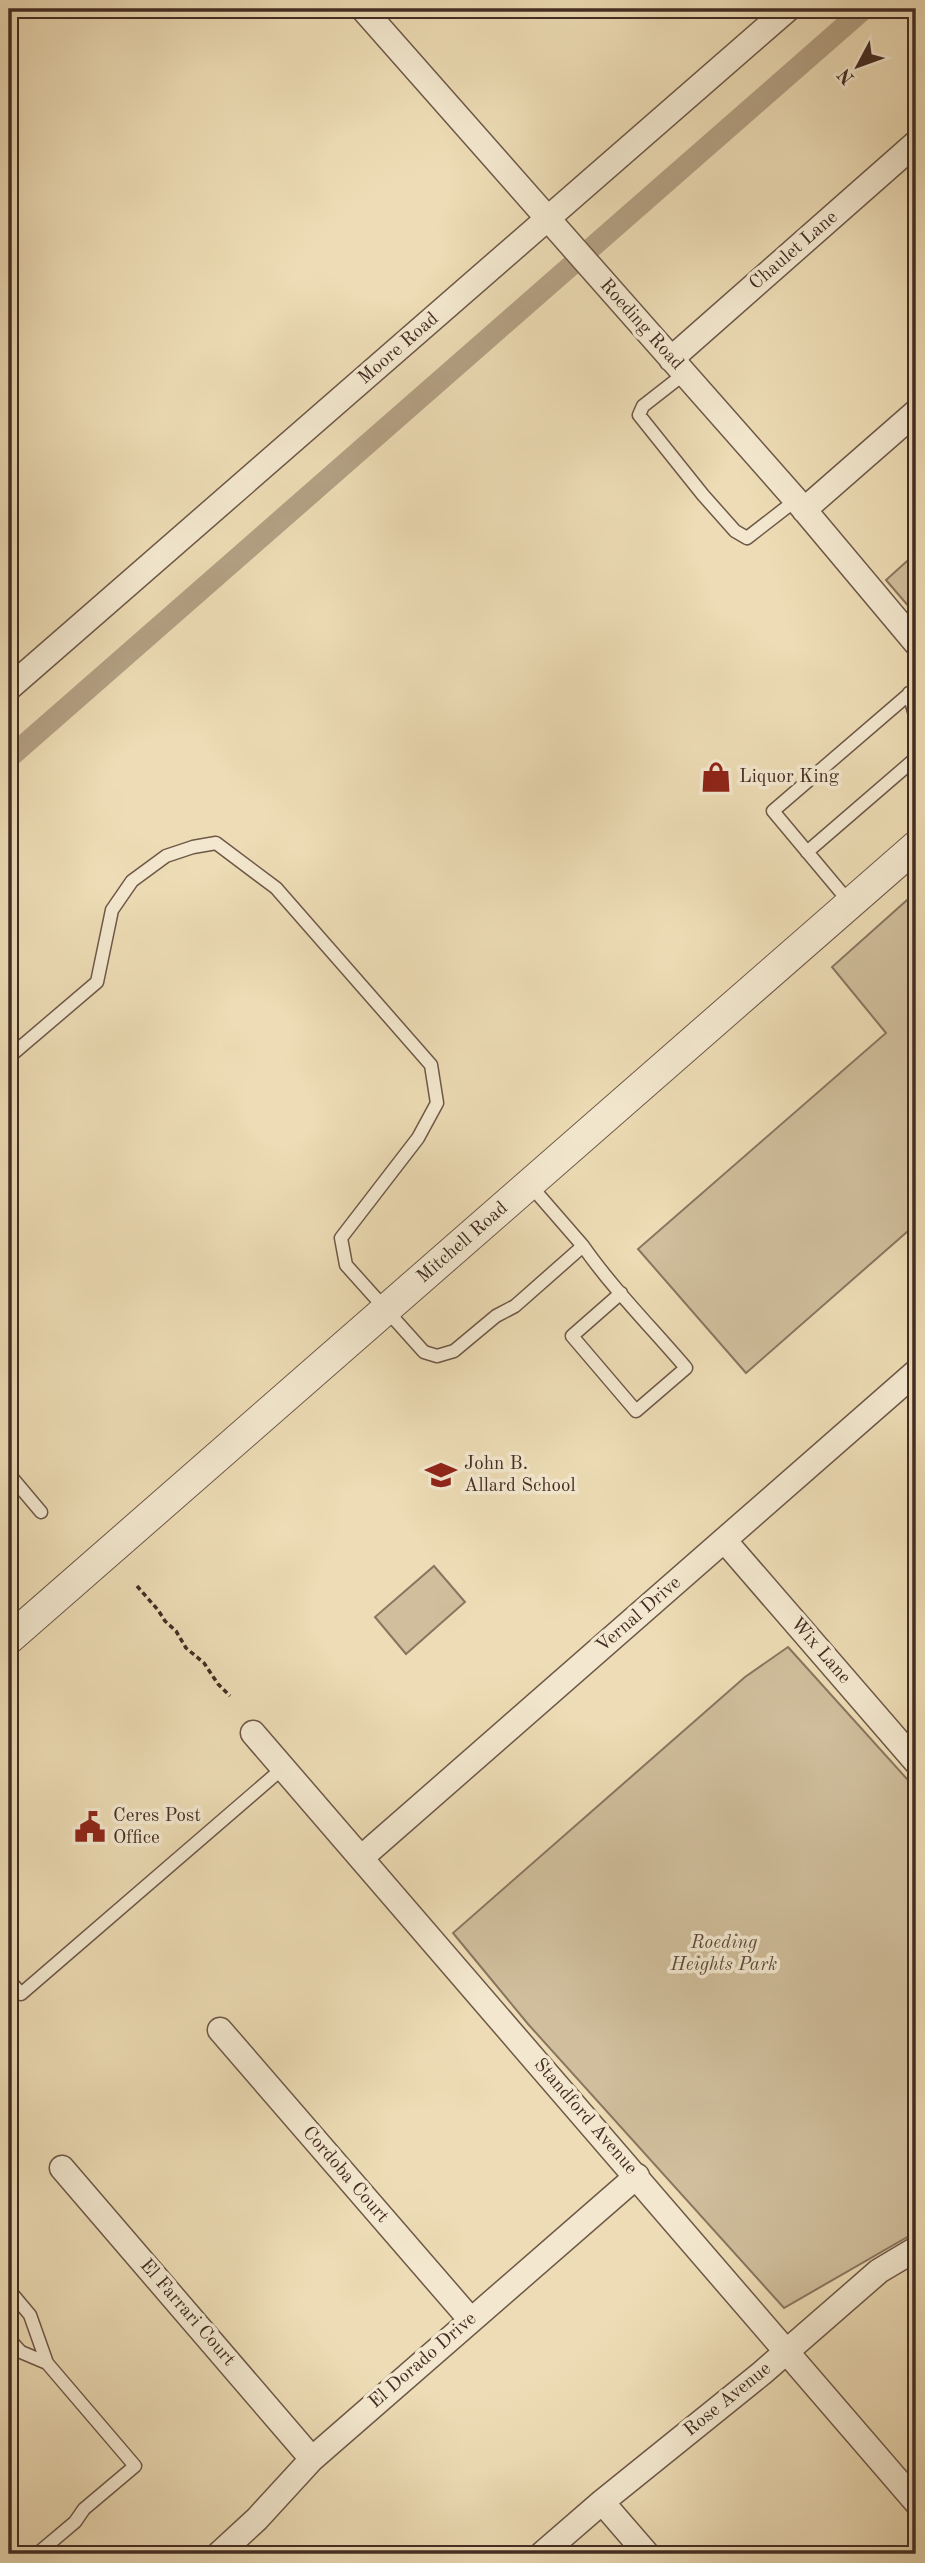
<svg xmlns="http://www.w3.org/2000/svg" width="925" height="2563" font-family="'Old Standard TT',serif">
	<rect width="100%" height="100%" fill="#eddcb5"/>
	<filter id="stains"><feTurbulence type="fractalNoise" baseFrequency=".00286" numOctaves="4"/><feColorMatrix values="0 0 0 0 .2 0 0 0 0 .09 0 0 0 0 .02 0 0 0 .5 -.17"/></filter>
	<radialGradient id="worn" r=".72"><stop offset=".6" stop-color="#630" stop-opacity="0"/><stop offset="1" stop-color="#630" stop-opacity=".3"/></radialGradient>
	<path fill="#d0be9c" stroke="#8a7560" stroke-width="2" d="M 916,553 L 916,615 L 886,580 Z
		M 916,892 L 916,1224 L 746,1373 L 638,1249 L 886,1033 L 832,967 Z
		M 434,1566 L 465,1602 L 406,1654 L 375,1617 Z
		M 788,1647 L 916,1789 L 916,2232 L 784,2308 L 528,2024 L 453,1933 L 745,1677 Z"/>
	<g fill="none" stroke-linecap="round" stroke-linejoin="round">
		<path stroke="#b3a083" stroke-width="21" d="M 9,758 L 864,9"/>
		<defs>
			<path id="service" d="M 684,374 L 643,406 L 639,415 L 703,495 L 735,531 L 747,538 L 796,500
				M 909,693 L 916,719
				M 807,852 L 916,758
				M 850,903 L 773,811 L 916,688
				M 9,1057 L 97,982 L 112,910 L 132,881 L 166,856 L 193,847 L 216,843 L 276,888 L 431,1065 L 437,1103 L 418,1138 L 341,1238 L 346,1265 L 424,1352 L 437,1356 L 454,1351 L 496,1316 L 515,1306 L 583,1246 L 530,1185
				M 583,1246 C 613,1289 652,1328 686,1368 L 636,1411 L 572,1336 L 621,1293
				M 9,1474 L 41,1512
				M 9,1980 L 21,1994 L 283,1768
				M 9,2290 L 30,2315 L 47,2363 L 135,2466 L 84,2509 L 75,2522 L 37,2554
				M 9,2339 L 21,2352 L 47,2363"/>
			<path id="minor" d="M 363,9 L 796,500 L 916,643
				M 671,359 L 916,143
				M 804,510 L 916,412
				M 9,688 L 788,9
				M 724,1540 L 916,1762
				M 253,1733 L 916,2502
				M 361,1858 L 916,1372
				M 220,2030 L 470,2319
				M 62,2168 L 312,2459
				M 602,2502 L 647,2554
				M 219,2554 L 257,2519 L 312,2459 L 637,2176
				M 542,2554 L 602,2502 L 762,2373 L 879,2271 L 916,2249"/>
			<path id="tertiary" d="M 9,1639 L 916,846"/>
		</defs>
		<use href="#service" stroke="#6e5848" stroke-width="15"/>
		<use href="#minor" stroke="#6e5848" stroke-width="27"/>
		<use href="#tertiary" stroke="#6e5848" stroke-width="32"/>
		<path stroke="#432c23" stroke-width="3.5" stroke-dasharray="5 3.5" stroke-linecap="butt" d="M 137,1586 L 158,1610 L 165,1621 L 176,1631 L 186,1648 L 204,1663 L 218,1684 L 230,1696"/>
		<use href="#service" stroke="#f3e8cf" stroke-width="12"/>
		<use href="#minor" stroke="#f3e8cf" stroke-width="24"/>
		<use href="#tertiary" stroke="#f3e8cf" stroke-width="30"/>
	</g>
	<defs>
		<symbol id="shop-bare" viewBox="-9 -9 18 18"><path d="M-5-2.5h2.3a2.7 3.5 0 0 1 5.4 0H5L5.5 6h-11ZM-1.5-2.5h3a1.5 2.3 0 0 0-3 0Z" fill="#8f2418" stroke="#f3e8cf" stroke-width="2.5" paint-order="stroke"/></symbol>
		<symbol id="school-bare" viewBox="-9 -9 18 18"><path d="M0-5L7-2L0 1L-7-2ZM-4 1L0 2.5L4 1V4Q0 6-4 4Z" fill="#8f2418" stroke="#f3e8cf" stroke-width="2.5" paint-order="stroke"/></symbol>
		<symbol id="civic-bare" viewBox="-9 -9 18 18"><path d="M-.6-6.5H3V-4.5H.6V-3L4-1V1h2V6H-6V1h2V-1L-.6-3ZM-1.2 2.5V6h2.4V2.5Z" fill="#8f2418" stroke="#f3e8cf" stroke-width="2.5" paint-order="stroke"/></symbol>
	</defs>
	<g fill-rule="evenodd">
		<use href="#shop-bare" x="694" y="755" width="44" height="44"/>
		<use href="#school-bare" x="419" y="1453" width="44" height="44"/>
		<use href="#civic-bare" x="68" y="1805" width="44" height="44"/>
	</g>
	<g text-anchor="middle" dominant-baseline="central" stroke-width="7" stroke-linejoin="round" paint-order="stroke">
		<g font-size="19" fill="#432c23" stroke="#f3e8cf">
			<text transform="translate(794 251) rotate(-41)">Chaulet Lane</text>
			<text transform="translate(641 325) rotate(48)">Roeding Road</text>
			<text transform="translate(399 349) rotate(-41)">Moore Road</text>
			<text transform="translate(463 1243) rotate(-41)">Mitchell Road</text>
			<text transform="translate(639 1615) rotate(-41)">Vernal Drive</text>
			<text transform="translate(820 1651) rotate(49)">Wix Lane</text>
			<text transform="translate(585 2117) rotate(49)">Standford Avenue</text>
			<text transform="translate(345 2175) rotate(49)">Cordoba Court</text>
			<text transform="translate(187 2313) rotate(49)">El Farrari Court</text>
			<text transform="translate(423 2361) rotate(-41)">El Dorado Drive</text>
			<text transform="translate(728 2400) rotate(-39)">Rose Avenue</text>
		</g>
		<g font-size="19" fill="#432c23" stroke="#f3e8cf" text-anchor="start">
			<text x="739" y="777">Liquor King</text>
			<text x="464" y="1464">John B.<tspan x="464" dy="22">Allard School</tspan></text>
			<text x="113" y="1816">Ceres Post<tspan x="113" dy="22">Office</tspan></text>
		</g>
		<g font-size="19" font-style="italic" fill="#5f493b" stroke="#f3e8cf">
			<text x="724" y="1943">Roeding<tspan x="724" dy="22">Heights Park</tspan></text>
		</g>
	</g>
	<rect width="925" height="2563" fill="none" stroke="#eddcb5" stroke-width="35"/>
	<rect x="10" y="10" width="904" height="2542" fill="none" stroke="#432c23" stroke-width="3.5"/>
	<rect x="18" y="18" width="890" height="2528" fill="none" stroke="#432c23" stroke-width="2"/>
	<g transform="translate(858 66) rotate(229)" stroke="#f3e8cf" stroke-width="5" paint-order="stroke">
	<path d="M0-5L12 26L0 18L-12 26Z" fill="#432c23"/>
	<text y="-10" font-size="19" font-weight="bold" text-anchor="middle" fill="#432c23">N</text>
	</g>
	<rect width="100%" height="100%" filter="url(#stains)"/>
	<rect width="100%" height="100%" fill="url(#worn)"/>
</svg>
